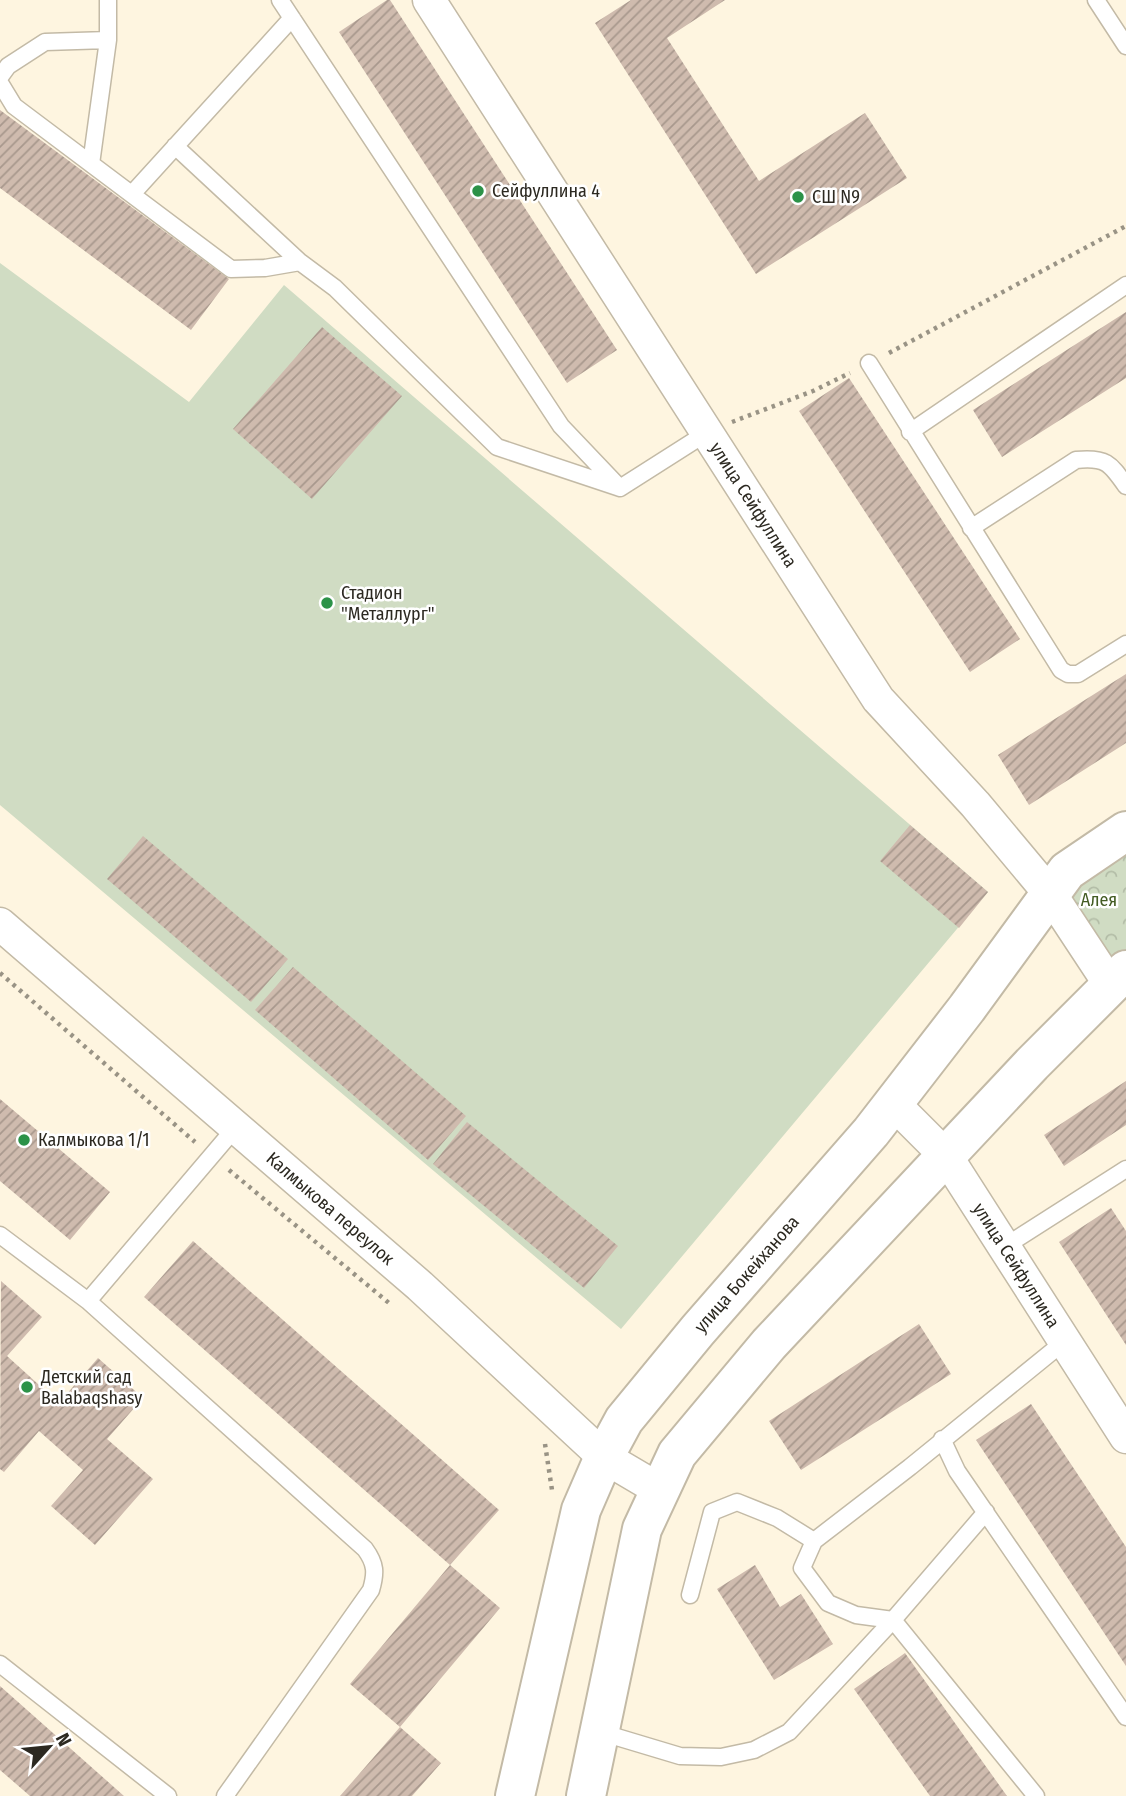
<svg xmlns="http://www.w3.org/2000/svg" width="1126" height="1796" font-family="'Fira Sans Condensed',sans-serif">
	<defs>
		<pattern id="park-crowns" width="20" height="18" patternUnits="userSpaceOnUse" patternTransform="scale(1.75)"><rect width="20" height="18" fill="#d0dcc3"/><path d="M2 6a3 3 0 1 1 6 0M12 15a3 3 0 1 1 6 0" fill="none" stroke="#b3bda7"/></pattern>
		<pattern id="building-hatch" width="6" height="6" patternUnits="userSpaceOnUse" patternTransform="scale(1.75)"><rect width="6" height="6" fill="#cfbbae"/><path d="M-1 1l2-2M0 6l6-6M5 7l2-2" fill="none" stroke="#a8988d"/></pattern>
	</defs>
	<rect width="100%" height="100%" fill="#fef5e0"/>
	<path fill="url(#park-crowns)" d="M 1126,849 L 1126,965 L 1113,975 L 1064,892 Z"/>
	<path fill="#d0dcc3" d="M 0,263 L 189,402 L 284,285 L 988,892 L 621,1329 L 0,805 Z"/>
	<path fill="url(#building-hatch)" d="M 387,0 L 390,0 L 617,350 L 567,383 L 339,32 Z
		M 631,0 L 725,0 L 667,38 L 759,181 L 865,113 L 907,178 L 756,274 L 595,23 Z
		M 0,110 L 229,279 L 191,330 L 0,188 Z
		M 1126,312 L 1126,378 L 1002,457 L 973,410 Z
		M 322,327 L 402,396 L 312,499 L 233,429 Z
		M 849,378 L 1020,639 L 970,672 L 799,411 Z
		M 1126,674 L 1126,743 L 1029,805 L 998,755 Z
		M 910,825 L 988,892 L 959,928 L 880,861 Z
		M 143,836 L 288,959 L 251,1002 L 107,879 Z
		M 293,967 L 466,1116 L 428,1160 L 255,1010 Z
		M 1126,1081 L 1126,1125 L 1064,1166 L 1044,1135 Z
		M 0,1099 L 110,1192 L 70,1240 L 0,1181 Z
		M 467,1122 L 618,1246 L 584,1288 L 433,1164 Z
		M 1111,1208 L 1126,1231 L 1126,1345 L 1059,1242 Z
		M 193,1241 L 499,1510 L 450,1565 L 500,1608 L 400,1727 L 441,1763 L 412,1796 L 340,1796 L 400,1727 L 350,1684 L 450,1565 L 144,1297 Z
		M 1,1281 L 42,1317 L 7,1356 L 59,1403 L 98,1358 L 143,1398 L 107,1439 L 153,1479 L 95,1545 L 51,1506 L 83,1470 L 39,1431 L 4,1472 L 0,1469 Z
		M 919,1324 L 951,1374 L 801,1470 L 769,1421 Z
		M 1031,1404 L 1126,1547 L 1126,1666 L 976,1440 Z
		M 755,1565 L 780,1607 L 801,1594 L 833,1644 L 774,1680 L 717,1589 Z
		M 905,1653 L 1007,1796 L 930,1796 L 854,1689 Z
		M 0,1686 L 124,1796 L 30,1796 L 0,1770 Z"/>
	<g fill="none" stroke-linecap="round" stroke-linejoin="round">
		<defs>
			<path id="service" d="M 280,0 L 561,426 L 620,488 L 708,432
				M 1096,0 L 1126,46
				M 0,77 L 8,66 L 45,42 L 108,40 L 108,0
				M 0,83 L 14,106 L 231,269 L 265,268 L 300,262 L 335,288 L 497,447 L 620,488
				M 175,146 L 300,262
				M 91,164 L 108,40
				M 132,194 L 292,18
				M 869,363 L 1061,670 L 1068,674 L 1078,674 L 1126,644
				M 910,432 L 1126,285
				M 971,528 L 1076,460 C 1106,457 1110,463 1126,486
				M 0,1235 L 88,1301
				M 1004,1247 L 1126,1169
				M 942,1439 L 957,1471 L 1126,1717
				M 690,1595 L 712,1512 L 737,1502 L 777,1518 L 814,1541
				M 0,1664 L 168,1796
				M 600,1732 L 680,1756 L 721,1757 L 754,1750 L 789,1732 L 893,1620 L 986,1512
				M 225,1796 L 371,1590 C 376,1573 376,1564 365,1549 L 88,1301 L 236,1127
				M 1036,1796 L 893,1620 L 856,1615 L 828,1603 L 802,1568 L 814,1541 L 910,1467 L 1065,1341"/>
			<g id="minor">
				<path id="s1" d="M 429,0 L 878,699 L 975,804 L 1051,895 L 1111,986"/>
				<path id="s2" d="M 0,924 L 420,1286 L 604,1457 L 660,1490"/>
				<path id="s3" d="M 893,1103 L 946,1156 L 1126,1437"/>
			</g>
			<g id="tertiary">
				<path id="s4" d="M 515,1796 L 581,1510 L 604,1457 L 624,1420 L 698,1330 L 871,1132 L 967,1008 L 1067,871 L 1126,831"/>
				<path d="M 586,1796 L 642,1529 L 677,1454 L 769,1344 L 1032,1064 L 1126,970"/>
			</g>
		</defs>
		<use href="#service" stroke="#c3baa6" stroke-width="19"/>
		<use href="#minor" stroke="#c3baa6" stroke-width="35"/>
		<use href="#tertiary" stroke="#c3baa6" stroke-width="42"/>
		<path stroke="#999385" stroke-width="4.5" stroke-dasharray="3.5 5" stroke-linecap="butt" d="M 889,353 L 1126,226
			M 732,422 L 813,391 L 850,373
			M 0,973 L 195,1142
			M 229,1170 L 389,1303
			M 545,1444 L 552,1490"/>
		<use href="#service" stroke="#fff" stroke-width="16"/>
		<use href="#minor" stroke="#fff" stroke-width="32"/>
		<use href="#tertiary" stroke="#fff" stroke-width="38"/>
	</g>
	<g fill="#2c9248" stroke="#fff" stroke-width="2.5">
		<circle cx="478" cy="191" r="7"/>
		<circle cx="798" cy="197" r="7"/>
		<circle cx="327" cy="603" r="7"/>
		<circle cx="24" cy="1140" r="7"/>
		<circle cx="27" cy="1387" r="7"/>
	</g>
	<g text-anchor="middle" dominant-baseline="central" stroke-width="5" stroke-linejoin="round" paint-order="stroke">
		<g font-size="18" fill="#2c2921" stroke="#fff" text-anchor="start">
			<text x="492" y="191">Сейфуллина 4</text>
			<text x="812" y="197">СШ N9</text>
			<text x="341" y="593">Стадион<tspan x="341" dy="21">"Металлург"</tspan></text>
			<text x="38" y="1140">Калмыкова 1/1</text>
			<text x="41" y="1377">Детский сад<tspan x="41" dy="21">Balabaqshasy</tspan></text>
		</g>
		<g font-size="18" fill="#2c2921" stroke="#fff">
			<text stroke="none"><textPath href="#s1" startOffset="600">улица Сейфуллина</textPath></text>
			<text stroke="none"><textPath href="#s2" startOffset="436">Калмыкова переулок</textPath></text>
			<text stroke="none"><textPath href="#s3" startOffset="205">улица Сейфуллина</textPath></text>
			<text stroke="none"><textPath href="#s4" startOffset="584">улица Бокейханова</textPath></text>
		</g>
		<g font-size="18" fill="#445c24" stroke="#fff">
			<text x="1099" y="900">Алея</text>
		</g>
	</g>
	<g transform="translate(49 1747) rotate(63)" stroke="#ffffff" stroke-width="5" paint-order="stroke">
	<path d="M0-5L12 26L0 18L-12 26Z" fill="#2c2921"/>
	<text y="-10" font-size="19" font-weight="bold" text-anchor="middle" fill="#2c2921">N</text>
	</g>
</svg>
